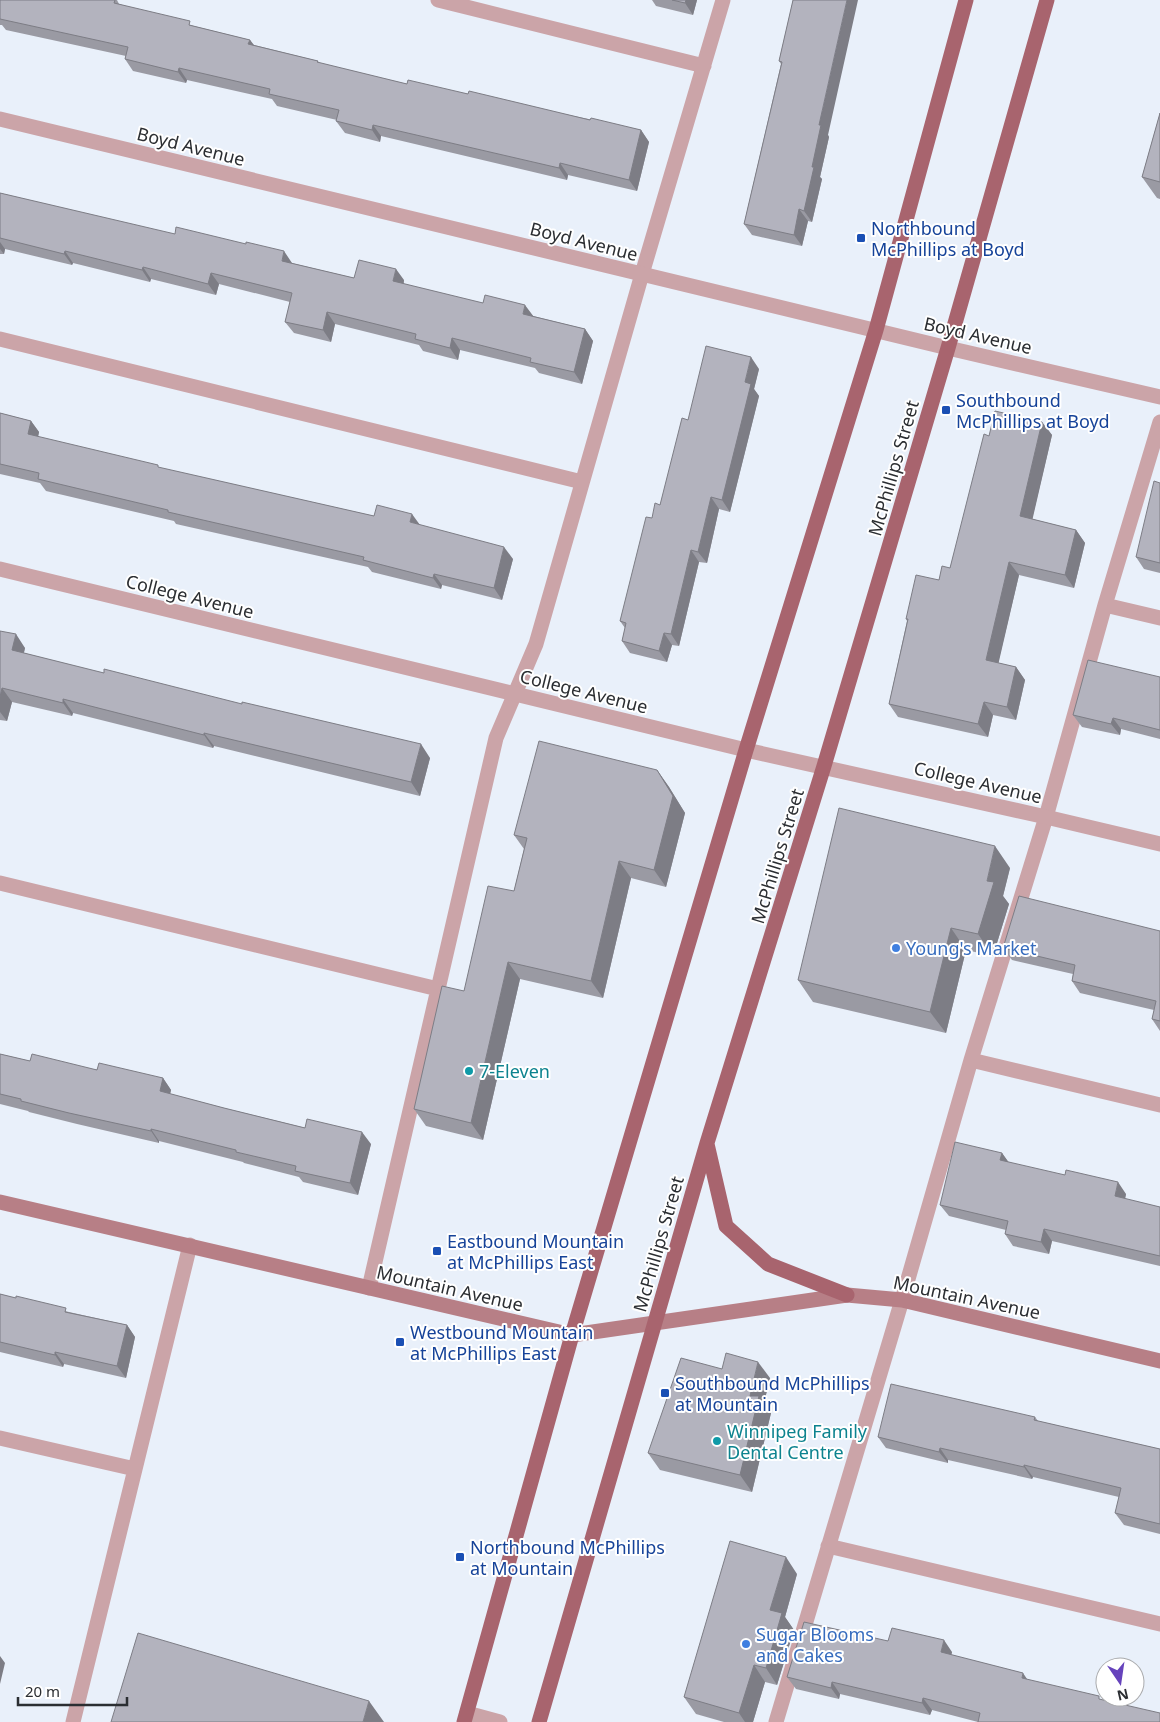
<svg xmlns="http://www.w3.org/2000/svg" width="1160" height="1722" font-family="'Noto Sans',sans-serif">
	<rect width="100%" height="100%" fill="#e9f0fa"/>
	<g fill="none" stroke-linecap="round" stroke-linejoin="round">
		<path stroke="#cba4a8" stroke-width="15" d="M 438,0 L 704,66
			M 0,339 L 582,482
			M 1105,605 L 1160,618
			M 0,883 L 438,989
			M 971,1060 L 1160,1105
			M 369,1288 L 496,738 L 536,644 L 642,274 L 723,0
			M 0,1438 L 135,1469
			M 828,1546 L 1160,1624
			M 73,1722 L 190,1245
			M 776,1722 L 902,1300 L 971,1060 L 1046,817 L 1105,605 L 1160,422"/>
		<path stroke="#cba4a8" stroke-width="15" d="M 0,119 L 948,348 L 1160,397
			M 0,569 L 746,750 L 1046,817 L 1160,844
			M 467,1713 L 500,1722"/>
		<path stroke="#b77f86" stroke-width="15" d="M 0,1202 L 572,1335 L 847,1295 L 902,1300 L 1160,1361"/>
		<path stroke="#a8646e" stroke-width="15" d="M 707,1144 L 726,1226 L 768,1264 L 847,1295
			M 464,1722 L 572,1335 L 746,750 L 876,330 L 966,0
			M 539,1722 L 707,1143 L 824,766 L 948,348 L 1047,0"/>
	</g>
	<path fill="#9a9aa3" d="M 0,0 L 117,0 L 119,4 L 194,26 L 250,40 L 254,45 L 318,61 L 319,63 L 407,84 L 468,94 L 641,130 L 649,142 L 637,191 L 568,175 L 567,180 L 381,136 L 380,142 L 345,133 L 336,121 L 337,120 L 277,106 L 272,99 L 187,80 L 186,83 L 133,71 L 125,59 L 126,56 L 6,30 L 2,25 L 0,25 Z
		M 652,0 L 697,0 L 693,15 L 656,6 Z
		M 793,0 L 828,135 L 829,137 L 820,177 L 822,179 L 812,222 L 808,221 L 802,246 L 752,235 L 744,224 L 781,64 L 779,61 Z
		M 1160,113 L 1160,199 L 1157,198 L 1142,177 Z
		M 0,193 L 354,278 L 404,280 L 404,284 L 585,329 L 593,341 L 582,384 L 539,373 L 535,368 L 460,350 L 458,360 L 423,351 L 419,345 L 335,324 L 331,342 L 294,333 L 285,322 L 290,302 L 219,284 L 216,295 L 151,279 L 150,282 L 73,263 L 72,265 L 5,249 L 4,254 L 0,254 Z
		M 759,369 L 754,389 L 759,396 L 730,512 L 719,509 L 707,563 L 699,562 L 679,646 L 672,645 L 667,662 L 630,653 L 622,641 L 625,628 L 620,621 L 652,518 L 660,505 L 688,420 Z
		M 0,413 L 31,421 L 39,432 L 38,437 L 160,468 L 374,516 L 420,525 L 513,559 L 502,600 L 442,585 L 441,589 L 372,572 L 368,567 L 176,524 L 174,521 L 46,491 L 40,483 L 0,474 Z
		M 1042,422 L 1052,435 L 1032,519 L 1076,530 L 1085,543 L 1074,588 L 1019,575 L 998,663 L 1016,667 L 1025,680 L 1016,720 L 993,715 L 988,737 L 898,717 L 889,704 L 907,621 L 906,619 L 939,580 L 950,568 L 989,436 Z
		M 1160,483 L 1160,573 L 1144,569 L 1136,557 Z
		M 0,631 L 25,648 L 24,653 L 430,758 L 420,796 L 214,746 L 213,748 L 73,713 L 72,716 L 12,702 L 7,721 L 0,720 Z
		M 1160,677 L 1160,739 L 1121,729 L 1120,735 L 1082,727 L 1073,715 Z
		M 657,770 L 669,787 L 685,813 L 666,887 L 631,878 L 603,998 L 520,979 L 483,1140 L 426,1126 L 414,1109 L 464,991 L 514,891 L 524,849 L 514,835 Z
		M 1010,868 L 1003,896 L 1009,904 L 993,956 L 966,950 L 946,1033 L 813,1002 L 798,980 Z
		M 1160,931 L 1160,1031 L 1152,1019 L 1154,1010 L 1080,993 L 1072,981 L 1073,974 L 1012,960 L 1003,948 Z
		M 0,1054 L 30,1061 L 163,1078 L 171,1090 L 170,1094 L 224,1108 L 371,1144 L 358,1195 L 303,1182 L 299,1177 L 244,1163 L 243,1162 L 159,1141 L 159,1143 L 77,1124 L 29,1112 L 28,1111 L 0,1104 Z
		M 1002,1153 L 1008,1162 L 1126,1194 L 1125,1199 L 1160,1207 L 1160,1266 L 1052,1241 L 1049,1254 L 1013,1246 L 1005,1234 L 1006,1230 L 949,1216 L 940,1205 Z
		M 0,1294 L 69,1312 L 127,1325 L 135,1337 L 126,1378 L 64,1364 L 63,1367 L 0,1352 Z
		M 722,1369 L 770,1378 L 764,1403 L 771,1413 L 752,1492 L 660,1470 L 648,1453 Z
		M 1035,1417 L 1038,1421 L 1160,1449 L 1160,1534 L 1124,1525 L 1115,1513 L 1119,1497 L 1033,1477 L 1032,1479 L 948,1460 L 948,1463 L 886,1448 L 878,1437 Z
		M 797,1574 L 785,1617 L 794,1630 L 777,1685 L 765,1682 L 753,1722 L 724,1722 L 696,1714 L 684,1697 Z
		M 888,1641 L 952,1652 L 951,1655 L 1023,1673 L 978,1722 L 932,1710 L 930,1715 L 840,1694 L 839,1699 L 796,1689 L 787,1677 Z"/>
	<path fill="#7d7d85" d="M 686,0 L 697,0 L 693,15 L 685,3 Z
		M 847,0 L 858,0 L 828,135 L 829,137 L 820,177 L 822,179 L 812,222 L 804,211 L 819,125 Z
		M 250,40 L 258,51 L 248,44 Z
		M 179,68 L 187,80 L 186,83 L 178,72 Z
		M 373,125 L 381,136 L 380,142 L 372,130 Z
		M 641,130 L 649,142 L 637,191 L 629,180 Z
		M 560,163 L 568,175 L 567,180 L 559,168 Z
		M 799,209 L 808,221 L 802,246 L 794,235 Z
		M 0,242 L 5,249 L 4,254 L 0,249 Z
		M 65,251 L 73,263 L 72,265 L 64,254 Z
		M 284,251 L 292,263 L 290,273 L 282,261 Z
		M 143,267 L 151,279 L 150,282 L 142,270 Z
		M 396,269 L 404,280 L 401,293 L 393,281 Z
		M 211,273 L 219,284 L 216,295 L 208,284 Z
		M 525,305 L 534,317 L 523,314 Z
		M 327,312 L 335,324 L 331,342 L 323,330 Z
		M 585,329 L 593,341 L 582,384 L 574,372 Z
		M 452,338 L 460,350 L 458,360 L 450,348 Z
		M 751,357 L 759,369 L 754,389 L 759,396 L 730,512 L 722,500 L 745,382 Z
		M 31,421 L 39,432 L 36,446 L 28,434 Z
		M 1042,422 L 1052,435 L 1030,530 L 1020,516 Z
		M 711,497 L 719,509 L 707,563 L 698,552 Z
		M 412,514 L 420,525 L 410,522 Z
		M 1076,530 L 1085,543 L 1074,588 L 1065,575 Z
		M 504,547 L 513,559 L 502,600 L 494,588 Z
		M 691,550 L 699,562 L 679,646 L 671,634 Z
		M 1009,562 L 1019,575 L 996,674 L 986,660 Z
		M 434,574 L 442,585 L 441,589 L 433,578 Z
		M 664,633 L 672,645 L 667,662 L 659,651 Z
		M 16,634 L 25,648 L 21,663 L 12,650 Z
		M 1016,667 L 1025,680 L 1016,720 L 1007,707 Z
		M 2,688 L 12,702 L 7,721 L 0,712 L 0,697 Z
		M 63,699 L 73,713 L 72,716 L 63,703 Z
		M 984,702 L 993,715 L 988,737 L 978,724 Z
		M 1113,718 L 1121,729 L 1120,735 L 1111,724 Z
		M 204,733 L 214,746 L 213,748 L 204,735 Z
		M 421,744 L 430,758 L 420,796 L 411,782 Z
		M 657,770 L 669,787 L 685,813 L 666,887 L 654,870 Z
		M 995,846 L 1010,868 L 1003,896 L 1009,904 L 993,956 L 978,934 L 987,881 Z
		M 619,861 L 631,878 L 603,998 L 591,981 Z
		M 951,928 L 966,950 L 946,1033 L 930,1012 Z
		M 508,962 L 520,979 L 483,1140 L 471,1123 Z
		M 163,1078 L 171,1090 L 168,1103 L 160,1091 Z
		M 151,1129 L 159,1141 L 159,1143 L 151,1131 Z
		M 362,1132 L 371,1144 L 358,1195 L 350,1183 Z
		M 1002,1153 L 1010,1164 L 1000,1160 Z
		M 1118,1182 L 1126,1194 L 1123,1208 L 1115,1196 Z
		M 1044,1229 L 1052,1241 L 1049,1254 L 1041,1242 Z
		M 127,1325 L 135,1337 L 126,1378 L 117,1366 Z
		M 55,1352 L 64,1364 L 63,1367 L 55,1355 Z
		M 758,1362 L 770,1378 L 764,1403 L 771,1413 L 752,1492 L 740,1475 L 750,1396 Z
		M 940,1448 L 948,1460 L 948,1463 L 939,1452 Z
		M 1024,1465 L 1033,1477 L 1032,1479 L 1024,1467 Z
		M 786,1557 L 797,1574 L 785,1617 L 794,1630 L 777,1685 L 766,1668 L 770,1610 Z
		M 944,1640 L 952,1652 L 949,1664 L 941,1652 Z
		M 0,1656 L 5,1663 L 0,1684 Z
		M 754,1665 L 765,1682 L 753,1722 L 745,1722 L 739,1713 Z
		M 1023,1673 L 1031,1685 L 1022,1678 Z
		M 832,1682 L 840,1694 L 839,1699 L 831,1688 Z
		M 923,1698 L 932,1710 L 930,1715 L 922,1703 Z
		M 369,1701 L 384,1722 L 363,1722 Z"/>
	<path fill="#b3b3be" stroke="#7d7d85" d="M 0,0 L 115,0 L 114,3 L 190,21 L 189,25 L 250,40 L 248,44 L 318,61 L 317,62 L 407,84 L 408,80 L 468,94 L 469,91 L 590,120 L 591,118 L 641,130 L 629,180 L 560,163 L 559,168 L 373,125 L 372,130 L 336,121 L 339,110 L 269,94 L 270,89 L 179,68 L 178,72 L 125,59 L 128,47 L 0,19 Z
		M 672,0 L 686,0 L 685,3 Z
		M 793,0 L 847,0 L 819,125 L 821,125 L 812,167 L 814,167 L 804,211 L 799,209 L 794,235 L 744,224 L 782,62 L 779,61 Z
		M 1160,113 L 1160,182 L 1142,177 Z
		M 0,193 L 175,234 L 176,227 L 246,244 L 246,242 L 284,251 L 282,261 L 354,278 L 359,260 L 396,269 L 393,281 L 483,303 L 485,295 L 525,305 L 523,314 L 585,329 L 574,372 L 530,362 L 531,358 L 452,338 L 450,348 L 415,339 L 416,334 L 327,312 L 323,330 L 285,322 L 292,293 L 211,273 L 208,284 L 143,267 L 142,270 L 65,251 L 64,254 L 0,238 Z
		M 706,346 L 751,357 L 745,382 L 751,384 L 722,500 L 711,497 L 698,552 L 691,550 L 671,634 L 664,633 L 659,651 L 622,641 L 626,623 L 620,621 L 646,517 L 652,518 L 655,503 L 660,505 L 682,418 L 688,420 Z
		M 995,411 L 1042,422 L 1020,516 L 1076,530 L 1065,575 L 1009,562 L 986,660 L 1016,667 L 1007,707 L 984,702 L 978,724 L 889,704 L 908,619 L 906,619 L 916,575 L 939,580 L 942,566 L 950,568 L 984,434 L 989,436 Z
		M 0,413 L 31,421 L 28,434 L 158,465 L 158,467 L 374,516 L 377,505 L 412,514 L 410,522 L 504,547 L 494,588 L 434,574 L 433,578 L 363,560 L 364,557 L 168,512 L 168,510 L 38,479 L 39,473 L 0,464 Z
		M 1154,481 L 1160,483 L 1160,563 L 1136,557 Z
		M 0,631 L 16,634 L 12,650 L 104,673 L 104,669 L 242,704 L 242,702 L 421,744 L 411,782 L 204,733 L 204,735 L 63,699 L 63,703 L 2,688 L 0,697 Z
		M 1088,660 L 1160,677 L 1160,730 L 1113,718 L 1111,724 L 1073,715 Z
		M 539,741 L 657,770 L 673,796 L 654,870 L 619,861 L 591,981 L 508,962 L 471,1123 L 414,1109 L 442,986 L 464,991 L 488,886 L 514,891 L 527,838 L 514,835 Z
		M 839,808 L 995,846 L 987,881 L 994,882 L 978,934 L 951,928 L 930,1012 L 798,980 Z
		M 1019,896 L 1160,931 L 1160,1021 L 1152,1019 L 1156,1001 L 1072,981 L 1075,965 L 1003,948 Z
		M 0,1054 L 30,1061 L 32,1054 L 97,1070 L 99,1063 L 163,1078 L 160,1091 L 224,1108 L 305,1128 L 307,1119 L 362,1132 L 350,1183 L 295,1171 L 296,1166 L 236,1152 L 236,1150 L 151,1129 L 151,1131 L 69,1113 L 21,1101 L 21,1099 L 0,1094 Z
		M 955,1142 L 1002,1153 L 1000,1160 L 1065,1175 L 1066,1170 L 1118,1182 L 1115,1196 L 1160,1207 L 1160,1256 L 1044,1229 L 1041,1242 L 1005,1234 L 1008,1221 L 940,1205 Z
		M 0,1294 L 16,1298 L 16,1296 L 66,1308 L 65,1312 L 127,1325 L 117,1366 L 55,1352 L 55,1355 L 0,1342 Z
		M 726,1353 L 758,1362 L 750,1396 L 759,1396 L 740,1475 L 648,1453 L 681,1358 L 722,1369 Z
		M 891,1384 L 1035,1417 L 1034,1420 L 1160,1449 L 1160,1524 L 1115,1513 L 1121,1488 L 1024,1465 L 1024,1467 L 940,1448 L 939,1452 L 878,1437 Z
		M 730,1541 L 786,1557 L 770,1610 L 782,1613 L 766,1668 L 754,1665 L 739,1713 L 684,1697 Z
		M 804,1622 L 888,1641 L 892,1628 L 944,1640 L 941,1652 L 1023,1673 L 1022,1678 L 1099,1696 L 1099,1699 L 1160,1713 L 1160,1722 L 978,1722 L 980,1713 L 923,1698 L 922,1703 L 832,1682 L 831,1688 L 787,1677 Z
		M 138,1633 L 369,1701 L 363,1722 L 111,1722 Z"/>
	<g fill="#1a4fb4" stroke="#fff" stroke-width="2">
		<rect x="856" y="233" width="10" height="10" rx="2.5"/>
		<rect x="941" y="405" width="10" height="10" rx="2.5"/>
		<rect x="432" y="1246" width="10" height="10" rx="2.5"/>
		<rect x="395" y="1337" width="10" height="10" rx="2.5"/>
		<rect x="660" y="1388" width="10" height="10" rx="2.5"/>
		<rect x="455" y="1552" width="10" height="10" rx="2.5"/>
	</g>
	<g fill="#3f7fe0" stroke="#fff" stroke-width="2">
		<circle cx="896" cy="948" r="5"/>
		<circle cx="746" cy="1644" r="5"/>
	</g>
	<g fill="#0f9aa8" stroke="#fff" stroke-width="2">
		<circle cx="469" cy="1071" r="5"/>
		<circle cx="717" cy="1441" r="5"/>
	</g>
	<g text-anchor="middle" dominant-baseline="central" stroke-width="4" stroke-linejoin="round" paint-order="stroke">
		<g font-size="18" fill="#2b2e32" stroke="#fff">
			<text transform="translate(191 146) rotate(14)">Boyd Avenue</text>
			<text transform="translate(584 241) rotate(14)">Boyd Avenue</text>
			<text transform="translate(978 335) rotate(13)">Boyd Avenue</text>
			<text transform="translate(893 468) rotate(-74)">McPhillips Street</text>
			<text transform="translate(190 596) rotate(14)">College Avenue</text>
			<text transform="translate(584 691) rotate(14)">College Avenue</text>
			<text transform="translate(978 782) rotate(13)">College Avenue</text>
			<text transform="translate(777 856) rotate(-73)">McPhillips Street</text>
			<text transform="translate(658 1244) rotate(-74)">McPhillips Street</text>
			<text transform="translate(450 1288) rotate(13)">Mountain Avenue</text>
			<text transform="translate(967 1297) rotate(12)">Mountain Avenue</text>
		</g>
		<g font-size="18" fill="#164399" stroke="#fff" text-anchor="start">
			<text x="871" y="228">Northbound<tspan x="871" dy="21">McPhillips at Boyd</tspan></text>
			<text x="956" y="400">Southbound<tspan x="956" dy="21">McPhillips at Boyd</tspan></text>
			<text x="447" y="1241">Eastbound Mountain<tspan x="447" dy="21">at McPhillips East</tspan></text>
			<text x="410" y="1332">Westbound Mountain<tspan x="410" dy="21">at McPhillips East</tspan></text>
			<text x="675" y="1383">Southbound McPhillips<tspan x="675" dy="21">at Mountain</tspan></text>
			<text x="470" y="1547">Northbound McPhillips<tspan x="470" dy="21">at Mountain</tspan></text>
		</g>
		<g font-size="18" fill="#366cbe" stroke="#fff" text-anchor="start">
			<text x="906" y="948">Young's Market</text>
			<text x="756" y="1634">Sugar Blooms<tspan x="756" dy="21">and Cakes</tspan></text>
		</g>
		<g font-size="18" fill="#0d838f" stroke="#fff" text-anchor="start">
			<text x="479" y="1071">7-Eleven</text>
			<text x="727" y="1431">Winnipeg Family<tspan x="727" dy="21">Dental Centre</tspan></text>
		</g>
	</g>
	<g transform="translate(1120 1682) rotate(167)"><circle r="24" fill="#ffffff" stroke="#aaabad"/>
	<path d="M0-4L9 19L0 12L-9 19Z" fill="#6643bc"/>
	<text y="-8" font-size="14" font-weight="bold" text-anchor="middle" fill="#2b2e32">N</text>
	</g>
	<path d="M18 1697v8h109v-8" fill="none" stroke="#2b2e32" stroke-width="2.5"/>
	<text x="25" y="1697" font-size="15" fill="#2b2e32" stroke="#ffffff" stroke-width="4" paint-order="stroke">20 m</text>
</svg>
